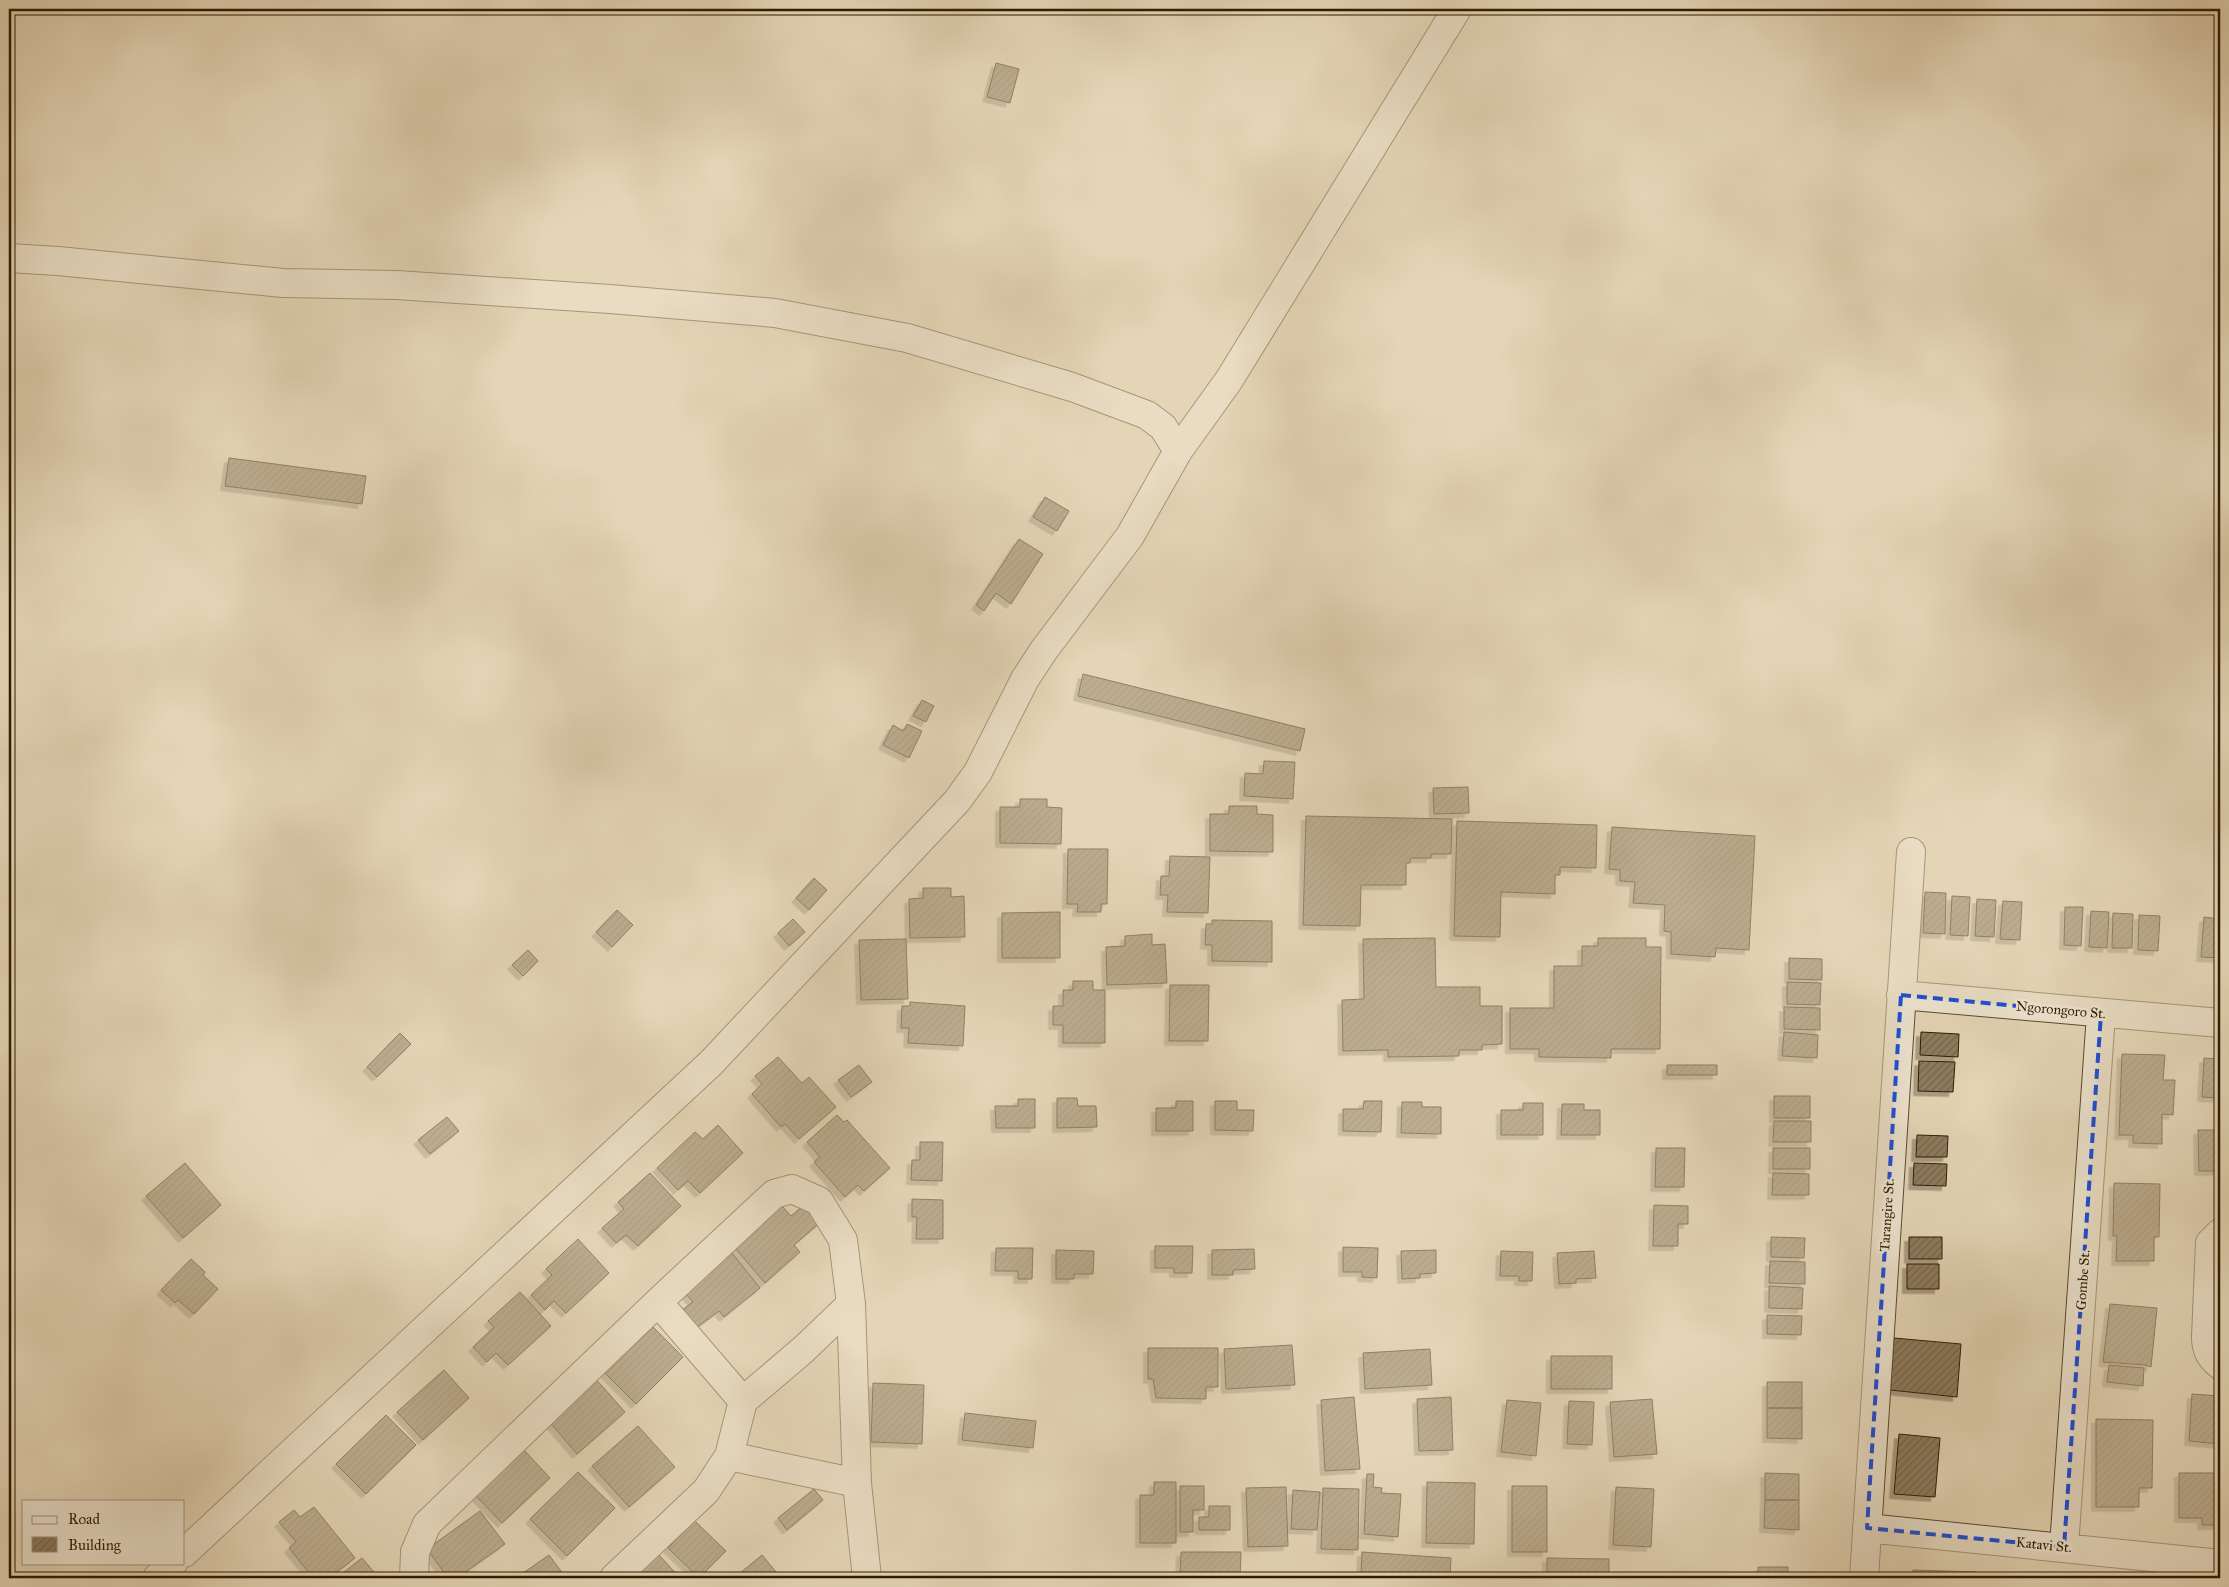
<svg xmlns="http://www.w3.org/2000/svg" width="2229" height="1587" font-family="'IM FELL Great Primer',serif">
	<defs>
		<pattern id="building-hatch" width="6" height="6" patternUnits="userSpaceOnUse" patternTransform="scale(1.25)"><rect width="6" height="6" fill="#8d7c5f"/><path d="M-1 1l2-2M0 6l6-6M5 7l2-2" fill="none" stroke="#74654c"/></pattern>
		<filter id="shadow"><feDropShadow dx="-4.5" dy="4.5" stdDeviation="0" flood-color="#0004"/></filter>
	</defs>
	<rect width="100%" height="100%" fill="#e4d6b6"/>
	<filter id="stains"><feTurbulence type="fractalNoise" baseFrequency=".004" numOctaves="4"/><feColorMatrix values="0 0 0 0 .2 0 0 0 0 .09 0 0 0 0 .02 0 0 0 .5 -.17"/></filter>
	<radialGradient id="worn" r=".72"><stop offset=".6" stop-color="#630" stop-opacity="0"/><stop offset="1" stop-color="#630" stop-opacity=".3"/></radialGradient>
	<path fill="url(#building-hatch)" stroke="#2e1b00" filter="url(#shadow)" d="M 996,63 L 1019,69 L 1010,103 L 987,97 Z
		M 229,458 L 366,476 L 362,504 L 225,486 Z
		M 1045,497 L 1069,511 L 1057,531 L 1033,517 Z
		M 1019,539 L 1043,554 L 1011,604 L 996,593 L 984,611 L 976,605 Z
		M 1083,674 L 1305,729 L 1300,751 L 1078,696 Z
		M 922,700 L 934,706 L 926,722 L 913,716 Z
		M 907,724 L 922,731 L 909,758 L 883,745 L 893,725 L 903,731 Z
		M 1264,761 L 1295,762 L 1293,799 L 1244,796 L 1245,773 L 1263,774 Z
		M 1468,787 L 1469,813 L 1434,814 L 1433,788 Z
		M 1020,799 L 1047,799 L 1047,807 L 1062,808 L 1061,844 L 1000,843 L 1000,807 L 1020,807 Z
		M 1229,806 L 1257,806 L 1257,814 L 1273,815 L 1273,852 L 1210,851 L 1210,814 L 1229,814 Z
		M 1306,816 L 1452,819 L 1451,854 L 1431,854 L 1431,858 L 1410,858 L 1410,863 L 1406,863 L 1406,885 L 1361,885 L 1360,926 L 1303,925 Z
		M 1457,821 L 1597,825 L 1596,868 L 1560,867 L 1560,875 L 1555,875 L 1555,894 L 1501,892 L 1500,937 L 1454,936 Z
		M 1612,827 L 1755,836 L 1749,950 L 1716,948 L 1715,957 L 1671,954 L 1671,932 L 1664,931 L 1665,905 L 1633,903 L 1635,882 L 1620,881 L 1620,870 L 1609,869 Z
		M 1068,849 L 1108,849 L 1107,904 L 1101,904 L 1101,912 L 1077,912 L 1078,904 L 1067,904 Z
		M 1170,856 L 1210,857 L 1208,913 L 1167,912 L 1168,895 L 1160,895 L 1161,876 L 1169,876 Z
		M 814,878 L 827,890 L 809,910 L 796,898 Z
		M 923,888 L 951,888 L 951,897 L 964,896 L 965,937 L 910,938 L 909,899 L 923,898 Z
		M 1925,892 L 1946,893 L 1945,934 L 1923,933 Z
		M 1952,896 L 1970,897 L 1968,936 L 1950,935 Z
		M 1977,899 L 1996,900 L 1994,937 L 1975,936 Z
		M 2003,901 L 2022,902 L 2020,940 L 2000,939 Z
		M 2065,907 L 2083,907 L 2081,946 L 2064,945 Z
		M 617,910 L 633,925 L 612,947 L 596,932 Z
		M 2091,911 L 2109,912 L 2107,948 L 2089,947 Z
		M 1060,912 L 1060,958 L 1002,958 L 1002,913 Z
		M 2113,913 L 2133,914 L 2132,948 L 2112,948 Z
		M 2139,915 L 2160,916 L 2158,951 L 2138,950 Z
		M 2204,917 L 2220,919 L 2220,958 L 2201,957 Z
		M 793,919 L 805,932 L 789,946 L 778,933 Z
		M 1212,920 L 1272,921 L 1272,962 L 1212,961 L 1212,945 L 1205,945 L 1206,924 L 1212,924 Z
		M 1152,934 L 1152,945 L 1165,944 L 1167,983 L 1107,985 L 1106,947 L 1125,946 L 1125,936 Z
		M 1435,938 L 1436,987 L 1480,987 L 1480,1006 L 1502,1006 L 1502,1044 L 1482,1045 L 1482,1050 L 1459,1050 L 1459,1056 L 1388,1057 L 1388,1050 L 1343,1051 L 1342,1000 L 1364,999 L 1363,939 Z
		M 1598,938 L 1646,938 L 1646,947 L 1661,947 L 1660,1049 L 1611,1049 L 1611,1058 L 1539,1057 L 1539,1049 L 1510,1049 L 1510,1008 L 1554,1008 L 1554,966 L 1582,966 L 1582,946 L 1598,946 Z
		M 906,939 L 908,999 L 861,1000 L 859,940 Z
		M 528,950 L 538,961 L 523,976 L 512,965 Z
		M 1789,958 L 1822,959 L 1822,980 L 1789,979 Z
		M 1073,981 L 1093,981 L 1093,990 L 1105,990 L 1105,1043 L 1063,1043 L 1063,1025 L 1053,1025 L 1053,1006 L 1063,1006 L 1063,990 L 1073,990 Z
		M 1787,982 L 1821,983 L 1820,1005 L 1787,1004 Z
		M 1170,985 L 1209,985 L 1208,1041 L 1169,1041 Z
		M 910,1002 L 965,1006 L 963,1046 L 908,1043 L 909,1028 L 901,1028 L 902,1006 L 910,1006 Z
		M 1784,1007 L 1820,1008 L 1820,1030 L 1784,1029 Z
		M 1784,1032 L 1818,1035 L 1817,1058 L 1782,1056 Z
		M 1921,1032 L 1959,1034 L 1958,1057 L 1920,1055 Z
		M 400,1033 L 411,1044 L 377,1077 L 367,1067 Z
		M 2122,1054 L 2165,1055 L 2163,1080 L 2175,1080 L 2173,1115 L 2162,1114 L 2162,1144 L 2133,1143 L 2133,1135 L 2119,1135 Z
		M 778,1057 L 802,1083 L 809,1077 L 836,1107 L 799,1139 L 785,1124 L 781,1127 L 752,1094 L 762,1084 L 755,1076 Z
		M 2204,1058 L 2220,1059 L 2220,1098 L 2202,1097 Z
		M 1919,1061 L 1955,1062 L 1953,1092 L 1918,1091 Z
		M 859,1065 L 872,1082 L 851,1097 L 838,1080 Z
		M 1667,1065 L 1717,1065 L 1717,1075 L 1667,1075 Z
		M 1774,1096 L 1810,1096 L 1810,1118 L 1774,1118 Z
		M 1057,1098 L 1077,1098 L 1078,1106 L 1096,1106 L 1097,1127 L 1057,1128 Z
		M 1018,1099 L 1035,1099 L 1035,1128 L 996,1128 L 995,1106 L 1018,1106 Z
		M 1176,1101 L 1193,1101 L 1193,1131 L 1156,1131 L 1156,1108 L 1176,1108 Z
		M 1215,1101 L 1237,1101 L 1237,1110 L 1254,1110 L 1253,1131 L 1215,1130 Z
		M 1364,1101 L 1382,1101 L 1381,1132 L 1343,1131 L 1343,1109 L 1363,1109 Z
		M 1402,1102 L 1422,1102 L 1422,1107 L 1441,1107 L 1441,1134 L 1401,1133 Z
		M 1523,1103 L 1543,1103 L 1543,1135 L 1501,1135 L 1501,1110 L 1523,1110 Z
		M 1562,1104 L 1584,1104 L 1584,1110 L 1600,1110 L 1600,1135 L 1561,1135 Z
		M 837,1115 L 844,1122 L 847,1120 L 890,1168 L 864,1191 L 858,1185 L 845,1197 L 814,1162 L 820,1157 L 807,1142 Z
		M 447,1117 L 459,1131 L 430,1154 L 418,1140 Z
		M 1774,1121 L 1811,1121 L 1811,1142 L 1773,1142 Z
		M 718,1125 L 743,1153 L 700,1193 L 688,1181 L 678,1190 L 657,1168 L 695,1132 L 703,1139 Z
		M 2198,1130 L 2220,1130 L 2220,1171 L 2199,1171 Z
		M 1917,1135 L 1948,1136 L 1947,1157 L 1916,1157 Z
		M 920,1142 L 943,1142 L 942,1181 L 911,1180 L 912,1160 L 920,1160 Z
		M 1656,1148 L 1685,1148 L 1684,1187 L 1655,1187 Z
		M 1773,1148 L 1810,1148 L 1810,1169 L 1773,1169 Z
		M 185,1163 L 221,1205 L 183,1238 L 146,1196 Z
		M 1914,1163 L 1947,1164 L 1946,1186 L 1913,1185 Z
		M 650,1173 L 681,1206 L 638,1246 L 626,1235 L 616,1243 L 602,1228 L 624,1209 L 618,1202 Z
		M 1773,1173 L 1809,1174 L 1809,1195 L 1772,1195 Z
		M 2114,1183 L 2160,1184 L 2159,1237 L 2154,1237 L 2154,1261 L 2116,1261 L 2117,1236 L 2113,1236 Z
		M 912,1199 L 943,1200 L 943,1239 L 916,1239 L 917,1217 L 912,1217 Z
		M 806,1203 L 822,1221 L 794,1245 L 800,1252 L 765,1283 L 734,1247 L 782,1206 L 791,1216 Z
		M 1654,1205 L 1688,1206 L 1688,1224 L 1678,1224 L 1678,1246 L 1653,1246 Z
		M 1771,1237 L 1805,1238 L 1804,1258 L 1771,1257 Z
		M 1909,1237 L 1942,1237 L 1942,1259 L 1909,1259 Z
		M 578,1239 L 609,1273 L 566,1313 L 554,1301 L 545,1310 L 531,1295 L 552,1275 L 546,1269 Z
		M 1155,1246 L 1193,1246 L 1192,1273 L 1174,1273 L 1174,1268 L 1155,1268 Z
		M 1343,1247 L 1378,1248 L 1377,1278 L 1362,1277 L 1362,1272 L 1343,1272 Z
		M 996,1248 L 1033,1248 L 1032,1279 L 1018,1279 L 1018,1271 L 995,1271 Z
		M 1254,1249 L 1255,1269 L 1233,1270 L 1233,1275 L 1212,1275 L 1212,1250 Z
		M 1056,1250 L 1094,1251 L 1093,1274 L 1074,1274 L 1074,1279 L 1056,1279 Z
		M 1436,1250 L 1436,1273 L 1420,1274 L 1420,1278 L 1402,1279 L 1401,1251 Z
		M 1501,1251 L 1533,1252 L 1532,1281 L 1519,1281 L 1519,1276 L 1500,1276 Z
		M 1594,1251 L 1596,1278 L 1576,1279 L 1576,1283 L 1559,1284 L 1557,1253 Z
		M 732,1253 L 760,1288 L 724,1317 L 719,1311 L 696,1328 L 682,1310 L 693,1302 L 684,1292 Z
		M 191,1259 L 205,1272 L 203,1275 L 218,1289 L 194,1314 L 178,1300 L 175,1303 L 161,1290 Z
		M 1770,1261 L 1805,1262 L 1805,1284 L 1769,1283 Z
		M 1907,1264 L 1939,1264 L 1939,1289 L 1907,1289 Z
		M 1769,1286 L 1803,1288 L 1802,1309 L 1769,1308 Z
		M 520,1292 L 551,1326 L 508,1365 L 496,1353 L 487,1362 L 473,1347 L 494,1327 L 488,1321 Z
		M 2110,1304 L 2157,1308 L 2151,1367 L 2145,1365 L 2103,1362 Z
		M 1767,1315 L 1802,1316 L 1801,1335 L 1767,1334 Z
		M 653,1327 L 683,1357 L 636,1404 L 605,1373 Z
		M 1894,1338 L 1961,1344 L 1957,1397 L 1890,1390 Z
		M 1292,1345 L 1295,1385 L 1226,1389 L 1224,1349 Z
		M 1148,1348 L 1218,1348 L 1218,1387 L 1206,1387 L 1206,1399 L 1156,1398 L 1153,1379 L 1148,1379 Z
		M 1430,1349 L 1432,1385 L 1365,1389 L 1363,1353 Z
		M 1551,1356 L 1612,1356 L 1612,1389 L 1551,1389 Z
		M 2109,1365 L 2144,1368 L 2143,1386 L 2107,1382 Z
		M 444,1370 L 469,1398 L 423,1440 L 397,1412 Z
		M 594,1377 L 625,1412 L 577,1454 L 546,1418 Z
		M 1767,1382 L 1802,1382 L 1802,1408 L 1767,1408 Z
		M 873,1383 L 924,1385 L 922,1444 L 871,1442 Z
		M 2192,1394 L 2220,1396 L 2220,1444 L 2189,1441 Z
		M 1354,1397 L 1360,1469 L 1325,1471 L 1321,1400 Z
		M 1451,1397 L 1453,1450 L 1419,1451 L 1417,1399 Z
		M 1652,1399 L 1657,1454 L 1614,1457 L 1610,1402 Z
		M 1507,1400 L 1541,1403 L 1536,1456 L 1501,1452 Z
		M 1569,1401 L 1594,1402 L 1592,1445 L 1567,1444 Z
		M 1767,1408 L 1802,1408 L 1802,1439 L 1767,1438 Z
		M 965,1413 L 1036,1421 L 1033,1448 L 962,1440 Z
		M 386,1415 L 416,1445 L 366,1494 L 336,1464 Z
		M 2096,1419 L 2153,1420 L 2152,1488 L 2139,1488 L 2139,1507 L 2096,1507 Z
		M 638,1426 L 675,1467 L 629,1507 L 592,1466 Z
		M 1899,1434 L 1940,1438 L 1935,1497 L 1894,1494 Z
		M 524,1450 L 550,1478 L 502,1523 L 476,1496 Z
		M 578,1472 L 615,1508 L 567,1556 L 530,1519 Z
		M 1765,1473 L 1799,1474 L 1799,1500 L 1765,1500 Z
		M 2179,1473 L 2220,1473 L 2220,1525 L 2202,1525 L 2202,1518 L 2179,1518 Z
		M 1367,1474 L 1374,1474 L 1373,1487 L 1382,1488 L 1381,1493 L 1401,1494 L 1398,1537 L 1364,1534 Z
		M 1154,1482 L 1176,1482 L 1176,1543 L 1140,1543 L 1140,1495 L 1154,1495 Z
		M 1427,1482 L 1475,1483 L 1474,1544 L 1426,1543 Z
		M 1180,1486 L 1204,1486 L 1204,1510 L 1193,1510 L 1193,1532 L 1180,1532 Z
		M 1512,1486 L 1547,1486 L 1547,1552 L 1512,1552 Z
		M 1286,1487 L 1288,1546 L 1248,1547 L 1246,1488 Z
		M 1616,1487 L 1654,1489 L 1651,1547 L 1613,1545 Z
		M 1323,1488 L 1359,1489 L 1358,1550 L 1321,1549 Z
		M 814,1489 L 823,1500 L 787,1530 L 778,1518 Z
		M 1293,1490 L 1320,1492 L 1317,1530 L 1291,1529 Z
		M 1765,1500 L 1799,1500 L 1799,1530 L 1764,1528 Z
		M 1209,1506 L 1230,1506 L 1230,1530 L 1199,1530 L 1199,1517 L 1209,1517 Z
		M 314,1507 L 355,1558 L 329,1578 L 313,1578 L 289,1548 L 296,1542 L 279,1522 L 294,1510 L 300,1517 Z
		M 480,1511 L 505,1544 L 457,1578 L 448,1578 L 427,1549 Z
		M 695,1521 L 726,1551 L 699,1578 L 668,1548 Z
		M 1181,1552 L 1241,1552 L 1240,1578 L 1180,1578 Z
		M 1362,1552 L 1451,1558 L 1450,1578 L 1369,1578 L 1369,1575 L 1361,1575 Z
		M 549,1555 L 566,1578 L 516,1578 Z
		M 659,1555 L 680,1578 L 633,1578 Z
		M 762,1555 L 781,1578 L 734,1578 Z
		M 362,1558 L 379,1578 L 336,1578 Z
		M 1547,1558 L 1609,1559 L 1609,1578 L 1547,1578 Z
		M 1758,1567 L 1788,1567 L 1788,1578 L 1758,1578 Z
		M 1913,1570 L 1976,1572 L 1976,1578 L 1913,1578 Z"/>
	<g fill="none" stroke-linecap="round" stroke-linejoin="round">
		<defs>
			<path id="minor" d="M 9,258 L 58,261 L 283,283 L 397,285 L 610,299 L 775,313 L 907,338 L 1072,387 L 1147,415 L 1163,427 L 1178,451
				M 1901,995 L 2220,1023
				M 2220,1233 L 2210,1243 L 2206,1337 C 2206,1350 2210,1357 2220,1365
				M 658,1302 L 743,1401
				M 729,1456 L 857,1483
				M 1867,1528 L 2220,1564
				M 2064,1547 L 2101,1014
				M 184,1553 L 711,1063 L 957,801 L 978,772 L 1025,679 L 1044,650 L 1130,536 L 1178,451 L 1229,380 L 1457,9
				M 157,1578 L 173,1563
				M 414,1578 L 415,1552 L 427,1524 L 658,1302 L 774,1194 L 792,1189 L 819,1201 L 843,1240 L 851,1304 L 857,1483 L 867,1578
				M 614,1578 L 706,1491 L 729,1456 L 743,1401 L 804,1349 L 851,1304
				M 1864,1578 L 1911,852"/>
		</defs>
		<use href="#minor" stroke="#5c4a2e" stroke-width="30"/>
		<use href="#minor" stroke="#ede4d0" stroke-width="28"/>
	</g>
	<path d="M0 0H2229V1587H0ZM 1901,995 L 2101,1014 L 2064,1547 L 1867,1528 Z" fill="#e4d6b6" fill-opacity=".55" fill-rule="evenodd"/>
	<path fill="none" stroke="#1d4ed8" stroke-width="4" stroke-dasharray="10 6" stroke-linejoin="round" d="M 1901,995 L 2101,1014 L 2064,1547 L 1867,1528 Z"/>
	<g text-anchor="middle" dominant-baseline="central" stroke-width="5" stroke-linejoin="round" paint-order="stroke">
		<g font-size="14" fill="#2e1b00" stroke="#ede4d0">
			<text transform="translate(2061 1010) rotate(5)">Ngorongoro St.</text>
			<text transform="translate(1887 1215) rotate(-86)">Tarangire St.</text>
			<text transform="translate(2083 1280) rotate(-86)">Gombe St.</text>
			<text transform="translate(2044 1545) rotate(6)">Katavi St.</text>
		</g>
	</g>
	<rect width="2229" height="1587" fill="none" stroke="#e4d6b6" stroke-width="30"/>
	<rect x="10" y="10" width="2209" height="1567" fill="none" stroke="#2e1b00" stroke-width="2.5"/>
	<rect x="15" y="15" width="2199" height="1557" fill="none" stroke="#2e1b00"/>
	<rect x="22" y="1500" width="162" height="65" fill="#ede4d0" stroke="#a1947d"/>
	<rect x="32" y="1516" width="25" height="8" fill="#ede4d0" stroke="#a1947d"/>
	<text x="68" y="1524" font-size="15" fill="#2e1b00">Road</text>
	<rect x="32" y="1537" width="25" height="15" fill="url(#building-hatch)" stroke="#a1947d"/>
	<text x="68" y="1550" font-size="15" fill="#2e1b00">Building</text>
	<rect width="100%" height="100%" filter="url(#stains)"/>
	<rect width="100%" height="100%" fill="url(#worn)"/>
</svg>
